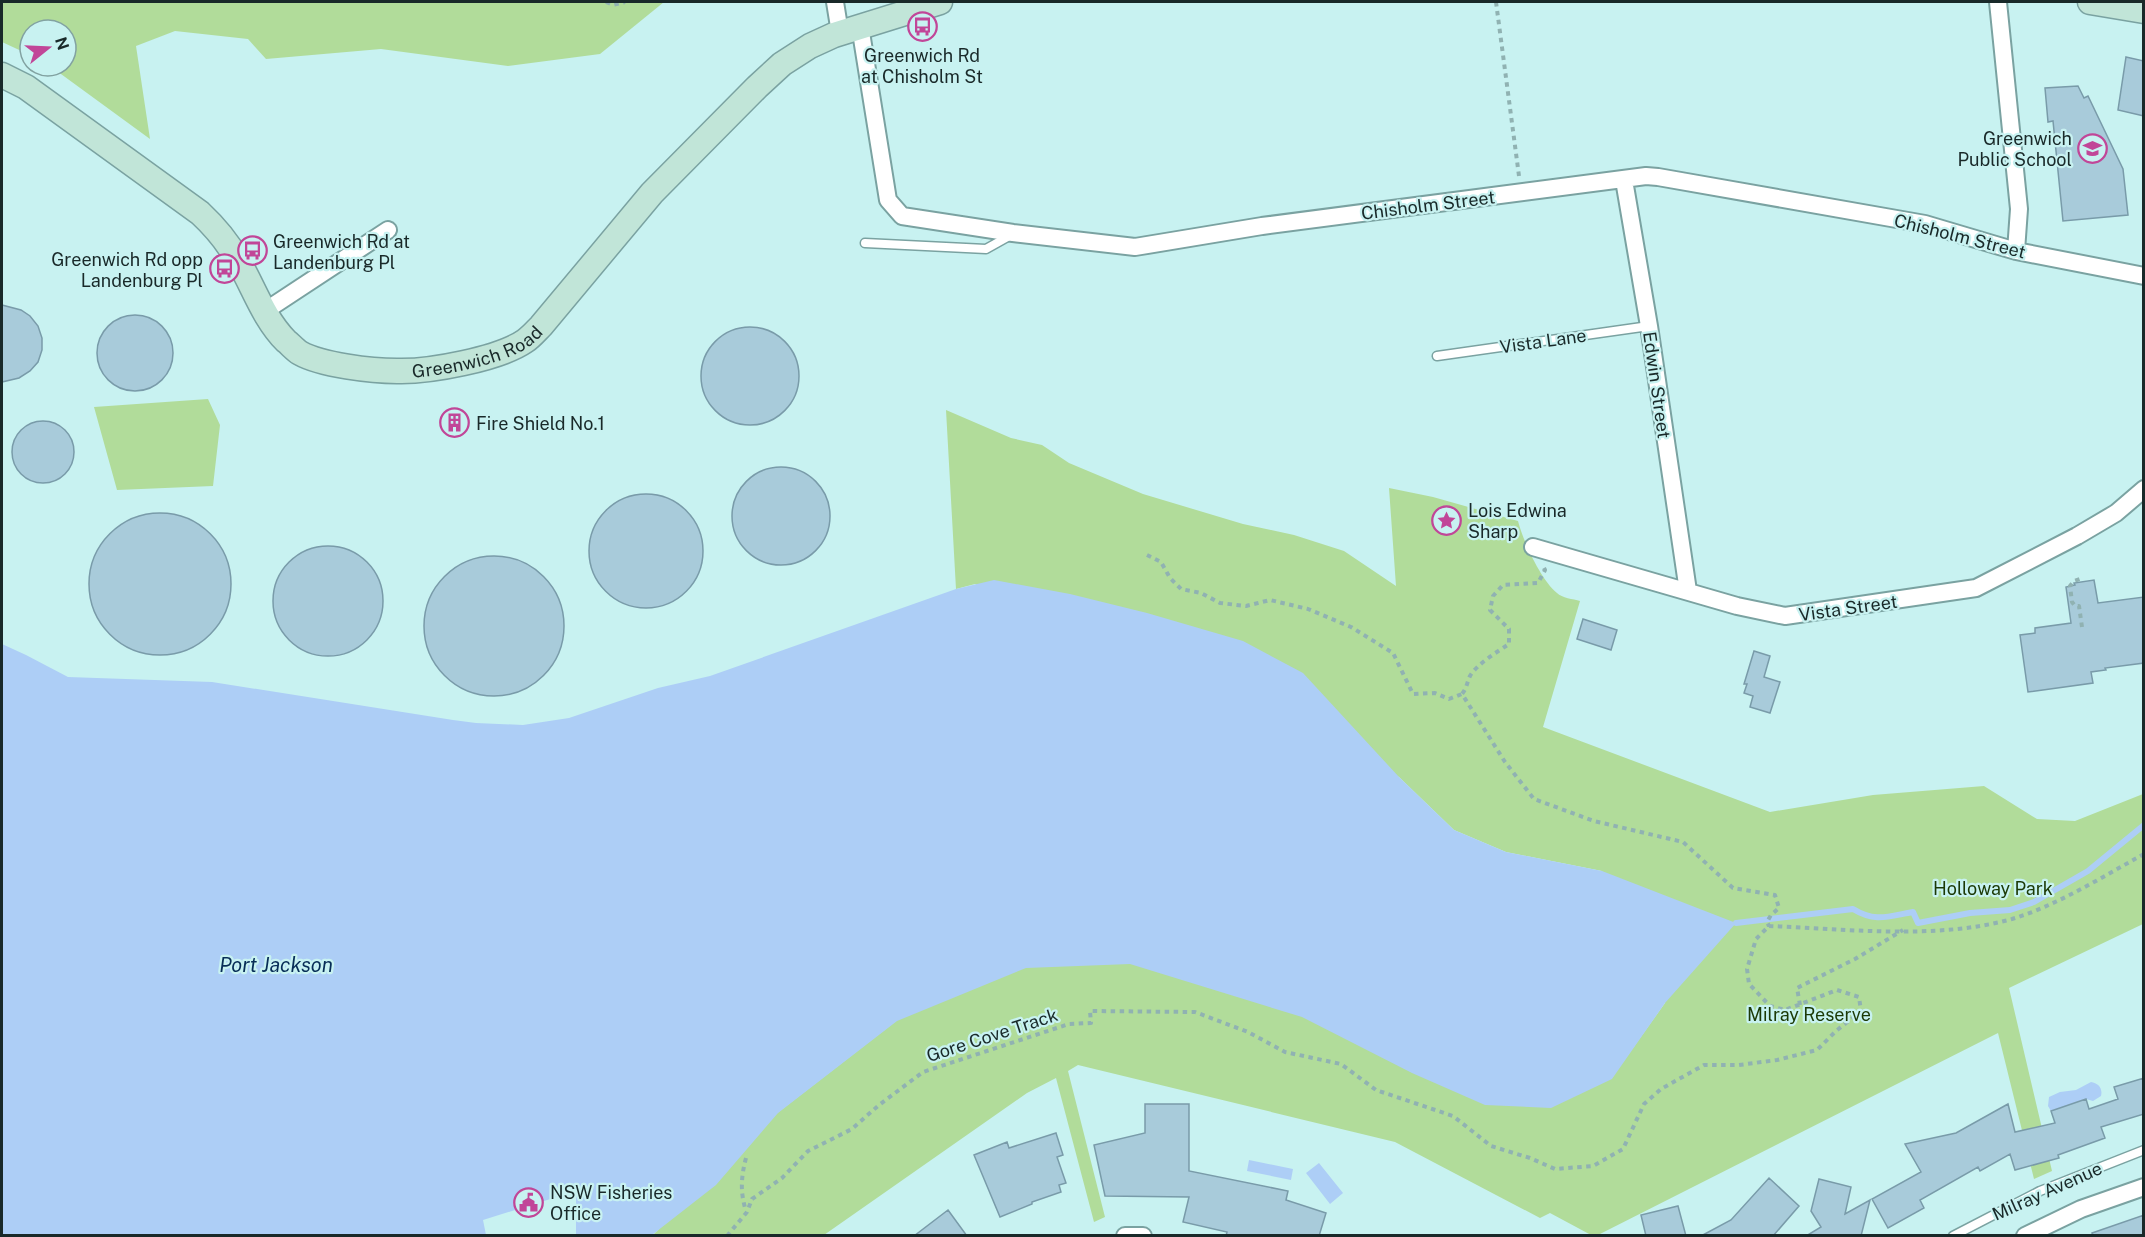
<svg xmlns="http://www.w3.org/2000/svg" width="2145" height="1237" font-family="'Public Sans',sans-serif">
	<rect width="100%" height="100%" fill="#c8f2f1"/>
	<path fill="#b1dc9a" d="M 2,2 L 664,2 L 600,54 L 508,66 L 381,49 L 266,59 L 248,39 L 175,31 L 136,46 L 150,139 L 50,66 L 66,66 L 66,30 L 30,30 L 30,55 L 2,42 Z
		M 208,399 L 220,425 L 213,486 L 117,490 L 94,407 Z
		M 946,410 L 1011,438 L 1042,445 L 1069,463 L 1143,494 L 1243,524 L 1294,535 L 1344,551 L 1396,586 L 1389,488 L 1433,497 L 1518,521 C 1523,541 1541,580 1557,593 C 1562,598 1573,599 1580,601 L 1543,727 L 1770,812 L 1873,795 L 1984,786 L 2037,819 L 2075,821 L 2143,794 L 2143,924 L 2009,988 L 2052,1171 L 2034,1179 L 1998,1033 L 1596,1236 L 1591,1235 L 1550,1213 L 1540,1218 L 1395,1142 L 1078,1065 L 1068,1071 L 1105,1217 L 1094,1222 L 1056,1078 L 1027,1093 L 824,1235 L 652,1236 L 763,1124 L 963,969 L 1171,956 L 1615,1073 L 1665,1003 L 1602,871 L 1506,852 L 1454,830 L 1399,777 L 975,584 L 956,589 Z"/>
	<path fill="#adcef6" d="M 994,580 L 1070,594 L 1147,613 L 1243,641 L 1303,673 L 1399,777 L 1454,830 L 1506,852 L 1602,871 L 1736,923 L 1665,1003 L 1612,1079 L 1551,1108 L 1485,1105 L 1412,1073 L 1302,1017 L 1130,964 L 1026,968 L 897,1021 L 778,1113 L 716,1185 L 652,1235 L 576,1235 L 576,1191 L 483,1220 L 486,1235 L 2,1235 L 2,644 L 26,655 L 68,677 L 212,682 L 453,720 L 476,723 L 523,725 L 569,718 L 658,688 L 710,676 L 956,589 Z
		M 2091,1082 C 2098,1083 2103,1088 2101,1096 L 2093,1101 L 2086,1099 L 2051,1111 L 2048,1106 L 2049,1097 L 2060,1092 L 2076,1090 Z
		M 1249,1160 L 1293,1169 L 1291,1180 L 1247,1171 Z
		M 1319,1163 L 1343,1193 L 1330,1204 L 1306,1173 Z"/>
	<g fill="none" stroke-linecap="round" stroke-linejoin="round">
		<path stroke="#adcef6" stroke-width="6" d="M 1736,923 L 1853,909 C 1876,923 1889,916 1913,912 L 1918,923 L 1970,913 L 2010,910 L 2034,902 L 2088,871 L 2144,825"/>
	</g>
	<path fill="#a8cbda" stroke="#799ba9" stroke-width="1.5" d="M 2126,57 L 2144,61 L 2144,116 L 2118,110 Z
		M 2078,86 L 2084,98 L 2088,96 L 2123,169 L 2128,215 L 2063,221 L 2053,121 L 2048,122 L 2045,88 Z
		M 2,305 L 21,310 L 30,316 L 38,326 L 42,338 L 42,350 L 38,362 L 30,371 L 19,378 L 2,382 Z
		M97 353a38 38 0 1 1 76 0a38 38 0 1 1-76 0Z
		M701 376a49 49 0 1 1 98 0a49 49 0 1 1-98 0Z
		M12 452a31 31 0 1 1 62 0a31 31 0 1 1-62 0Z
		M732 516a49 49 0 1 1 98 0a49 49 0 1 1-98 0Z
		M589 551a57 57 0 1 1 114 0a57 57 0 1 1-114 0Z
		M89 584a71 71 0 1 1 142 0a71 71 0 1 1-142 0Z
		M273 601a55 55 0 1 1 110 0a55 55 0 1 1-110 0Z
		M424 626a70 70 0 1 1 140 0a70 70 0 1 1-140 0Z
		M 2094,580 L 2098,603 L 2144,597 L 2144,663 L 2105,668 L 2106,670 L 2091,672 L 2093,683 L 2028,692 L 2020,635 L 2035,633 L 2035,628 L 2071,623 L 2066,587 L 2075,585 L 2074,583 Z
		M 1583,619 L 1617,630 L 1611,650 L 1577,639 Z
		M 1754,651 L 1770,656 L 1764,677 L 1780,682 L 1770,713 L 1750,707 L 1753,696 L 1744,693 L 1747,684 L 1744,684 Z
		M 2144,1078 L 2144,1114 L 2101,1127 L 2105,1138 L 2058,1155 L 2059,1158 L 2015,1170 L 2010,1154 L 1980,1171 L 1978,1167 L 1920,1200 L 1924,1208 L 1888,1228 L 1872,1199 L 1921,1172 L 1905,1144 L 1956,1133 L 2008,1104 L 2015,1132 L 2055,1123 L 2051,1111 L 2086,1099 L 2089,1109 L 2118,1099 L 2114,1087 Z
		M 1145,1104 L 1189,1104 L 1189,1171 L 1288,1191 L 1286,1200 L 1326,1213 L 1319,1236 L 1226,1236 L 1227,1232 L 1183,1222 L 1189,1197 L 1105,1196 L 1094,1145 L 1145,1133 Z
		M 1056,1133 L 1063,1155 L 1057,1157 L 1066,1183 L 1059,1185 L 1061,1192 L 1032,1202 L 1032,1204 L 1000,1217 L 974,1155 L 1007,1142 L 1009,1148 Z
		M 1769,1178 L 1799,1206 L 1773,1236 L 1701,1236 L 1731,1220 Z
		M 1819,1179 L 1851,1187 L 1845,1214 L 1870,1200 L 1861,1236 L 1806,1236 L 1821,1227 L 1811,1211 Z
		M 1678,1206 L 1686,1236 L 1646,1236 L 1641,1215 Z
		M 948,1210 L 967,1236 L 914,1236 Z
		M 2144,1215 L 2144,1236 L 2093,1236 L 2092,1233 Z"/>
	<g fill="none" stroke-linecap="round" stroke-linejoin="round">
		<defs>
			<path id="lane" d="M 865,243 L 986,249 L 1011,235
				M 1437,356 L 1649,326
				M 1953,1236 L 2040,1191 L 2144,1150"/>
			<path id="street" d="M 835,2 L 840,33
				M 1998,2 L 2019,209 L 2016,251
				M 860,26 L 888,200 L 902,216 L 1013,233 L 1135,247 L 1262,226 L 1646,176 L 1658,177 L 1925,224 L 2016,251 L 2144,276
				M 1624,180 L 1649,326 L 1688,591
				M 265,311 L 388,230
				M 1533,547 L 1737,606 L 1785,616 L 1976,588 L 2077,536 L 2116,513 L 2144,489
				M 1125,1236 L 1143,1236
				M 2025,1236 L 2081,1209 L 2144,1187"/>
			<g id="secondary">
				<path d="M 2090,2 L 2144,11"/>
				<path id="s1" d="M 2,75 L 26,87 L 200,213 C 215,227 227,241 237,259 C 253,285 263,318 286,341 C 290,344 295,350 300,353 C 321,365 372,371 397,371 C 429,372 499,359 525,341 C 531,337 536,331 541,326 L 652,193 L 757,87 L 782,64 L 810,46 L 834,35 L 940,2"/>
			</g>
		</defs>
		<use href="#lane" stroke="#7aa2a1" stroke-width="11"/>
		<use href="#street" stroke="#7aa2a1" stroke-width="20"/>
		<use href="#secondary" stroke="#7aa2a1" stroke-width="27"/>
		<path stroke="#90b2b2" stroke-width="4" stroke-dasharray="4.5 4.5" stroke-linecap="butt" d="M 606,2 L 613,5 L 625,2
			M 1496,2 L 1519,176
			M 1147,555 L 1161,562 L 1170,578 L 1181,589 L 1201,593 L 1220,603 L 1246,606 L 1270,600 L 1308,609 L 1351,627 L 1393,653 L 1413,694 L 1435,693 L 1449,699 L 1462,694
			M 1544,568 L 1545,570 L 1538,583 L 1503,585 L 1493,596 L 1490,610 L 1509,629 L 1509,644 C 1497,652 1477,664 1470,676 C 1467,682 1467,688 1462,694 L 1505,762 L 1534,799 L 1594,821 L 1683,842 L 1733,888 L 1775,895 L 1779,908 L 1771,915 L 1767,922 L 1769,926
			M 2082,627 L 2079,606 L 2075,606 L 2072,602 L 2070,586 L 2074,581 L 2083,578
			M 1800,1005 L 1797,988 L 1855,959 L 1903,930
			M 746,1158 C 741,1177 740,1192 746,1211
			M 727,1236 L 747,1212 L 752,1199 L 782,1178 L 808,1151 L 852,1129 L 879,1105 L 923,1072 L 1069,1024 L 1091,1023 L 1090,1011 L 1195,1012 L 1248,1032 L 1285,1052 L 1341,1064 L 1376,1090 L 1453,1116 L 1491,1146 L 1530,1158 L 1555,1169 L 1593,1166 L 1623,1149 L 1644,1104 L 1661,1089 L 1704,1065 L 1739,1065 L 1777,1060 L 1817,1050 L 1836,1031 L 1861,1011 L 1859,997 L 1837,990 L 1785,1010 L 1770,1006 L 1749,984 L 1747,969 L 1756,939 L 1769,926 C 1846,929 1937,940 2012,919 C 2058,905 2102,877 2144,854"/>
		<use href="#lane" stroke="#fff" stroke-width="8"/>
		<use href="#street" stroke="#fff" stroke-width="16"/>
		<use href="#secondary" stroke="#c1e5d8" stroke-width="24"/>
	</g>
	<defs>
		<symbol id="bus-ring" viewBox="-11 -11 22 22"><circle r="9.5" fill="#c8f2f1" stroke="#c14698" stroke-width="1.5"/><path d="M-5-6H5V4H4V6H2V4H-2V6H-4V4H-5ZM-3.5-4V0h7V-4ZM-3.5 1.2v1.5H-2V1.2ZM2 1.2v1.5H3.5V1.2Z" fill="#c14698"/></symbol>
		<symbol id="school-ring" viewBox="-11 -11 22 22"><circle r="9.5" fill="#c8f2f1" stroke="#c14698" stroke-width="1.5"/><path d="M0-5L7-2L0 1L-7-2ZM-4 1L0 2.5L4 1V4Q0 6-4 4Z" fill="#c14698"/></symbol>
		<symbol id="building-ring" viewBox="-11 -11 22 22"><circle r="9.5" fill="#c8f2f1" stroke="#c14698" stroke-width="1.5"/><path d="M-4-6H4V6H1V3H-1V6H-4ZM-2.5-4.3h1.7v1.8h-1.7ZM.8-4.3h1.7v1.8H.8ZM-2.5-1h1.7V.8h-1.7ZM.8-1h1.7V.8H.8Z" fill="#c14698"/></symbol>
		<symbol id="sight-ring" viewBox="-11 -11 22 22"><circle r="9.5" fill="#c8f2f1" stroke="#c14698" stroke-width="1.5"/><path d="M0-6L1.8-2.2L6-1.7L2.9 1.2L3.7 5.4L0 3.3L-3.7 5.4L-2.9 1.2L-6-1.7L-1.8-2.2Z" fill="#c14698"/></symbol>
		<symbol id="civic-ring" viewBox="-11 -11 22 22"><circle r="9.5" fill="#c8f2f1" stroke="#c14698" stroke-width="1.5"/><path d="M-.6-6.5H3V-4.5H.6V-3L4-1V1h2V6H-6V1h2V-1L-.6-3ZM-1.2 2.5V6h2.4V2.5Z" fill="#c14698"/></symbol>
	</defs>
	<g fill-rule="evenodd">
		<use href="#bus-ring" x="906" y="10" width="33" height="33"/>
		<use href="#school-ring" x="2076" y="132" width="33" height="33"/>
		<use href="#bus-ring" x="236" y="234" width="33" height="33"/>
		<use href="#bus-ring" x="208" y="252" width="33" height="33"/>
		<use href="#building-ring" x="438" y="406" width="33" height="33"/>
		<use href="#sight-ring" x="1430" y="504" width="33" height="33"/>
		<use href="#civic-ring" x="512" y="1186" width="33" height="33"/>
	</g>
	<g text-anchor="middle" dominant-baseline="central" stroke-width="4.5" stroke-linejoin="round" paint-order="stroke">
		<g font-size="18" fill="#192929" stroke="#c8f2f1" text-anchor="start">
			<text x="922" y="55" text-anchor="middle">Greenwich Rd<tspan x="922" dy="21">at Chisholm St</tspan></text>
			<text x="2072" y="138" text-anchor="end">Greenwich<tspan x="2072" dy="21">Public School</tspan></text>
			<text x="273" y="241">Greenwich Rd at<tspan x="273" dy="21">Landenburg Pl</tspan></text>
			<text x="203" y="259" text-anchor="end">Greenwich Rd opp<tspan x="203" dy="21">Landenburg Pl</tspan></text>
			<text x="476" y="423">Fire Shield No.1</text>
			<text x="1468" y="510">Lois Edwina<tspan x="1468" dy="21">Sharp</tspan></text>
			<text x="550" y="1192">NSW Fisheries<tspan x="550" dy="21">Office</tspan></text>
		</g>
		<g font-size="18" fill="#192929" stroke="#c8f2f1">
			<text transform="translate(1428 205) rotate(-7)">Chisholm Street</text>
			<text transform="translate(1960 236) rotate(14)">Chisholm Street</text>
			<text transform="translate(1543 341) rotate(-8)">Vista Lane</text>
			<text stroke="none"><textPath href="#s1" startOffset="598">Greenwich Road</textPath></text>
			<text transform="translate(1657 385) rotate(82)">Edwin Street</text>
			<text transform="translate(1848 608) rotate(-8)">Vista Street</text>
			<text transform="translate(992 1035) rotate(-18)">Gore Cove Track</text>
			<text transform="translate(2047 1191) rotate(-24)">Milray Avenue</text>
		</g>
		<g font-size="18" fill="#1b3905" stroke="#c8f2f1">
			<text x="1993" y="888">Holloway Park</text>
			<text x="1809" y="1014">Milray Reserve</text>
		</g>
		<g font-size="20" font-style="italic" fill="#072d57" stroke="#c8f2f1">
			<text x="276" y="965">Port Jackson</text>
		</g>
	</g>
	<rect width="2145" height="1237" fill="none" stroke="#192929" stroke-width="6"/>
	<g transform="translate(48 48) rotate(72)"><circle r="28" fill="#c8f2f1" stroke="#82a2a1" stroke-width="1.5"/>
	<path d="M0-4.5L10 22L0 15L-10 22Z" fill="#c14698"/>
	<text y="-9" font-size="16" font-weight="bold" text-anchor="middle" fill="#192929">N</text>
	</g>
</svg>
